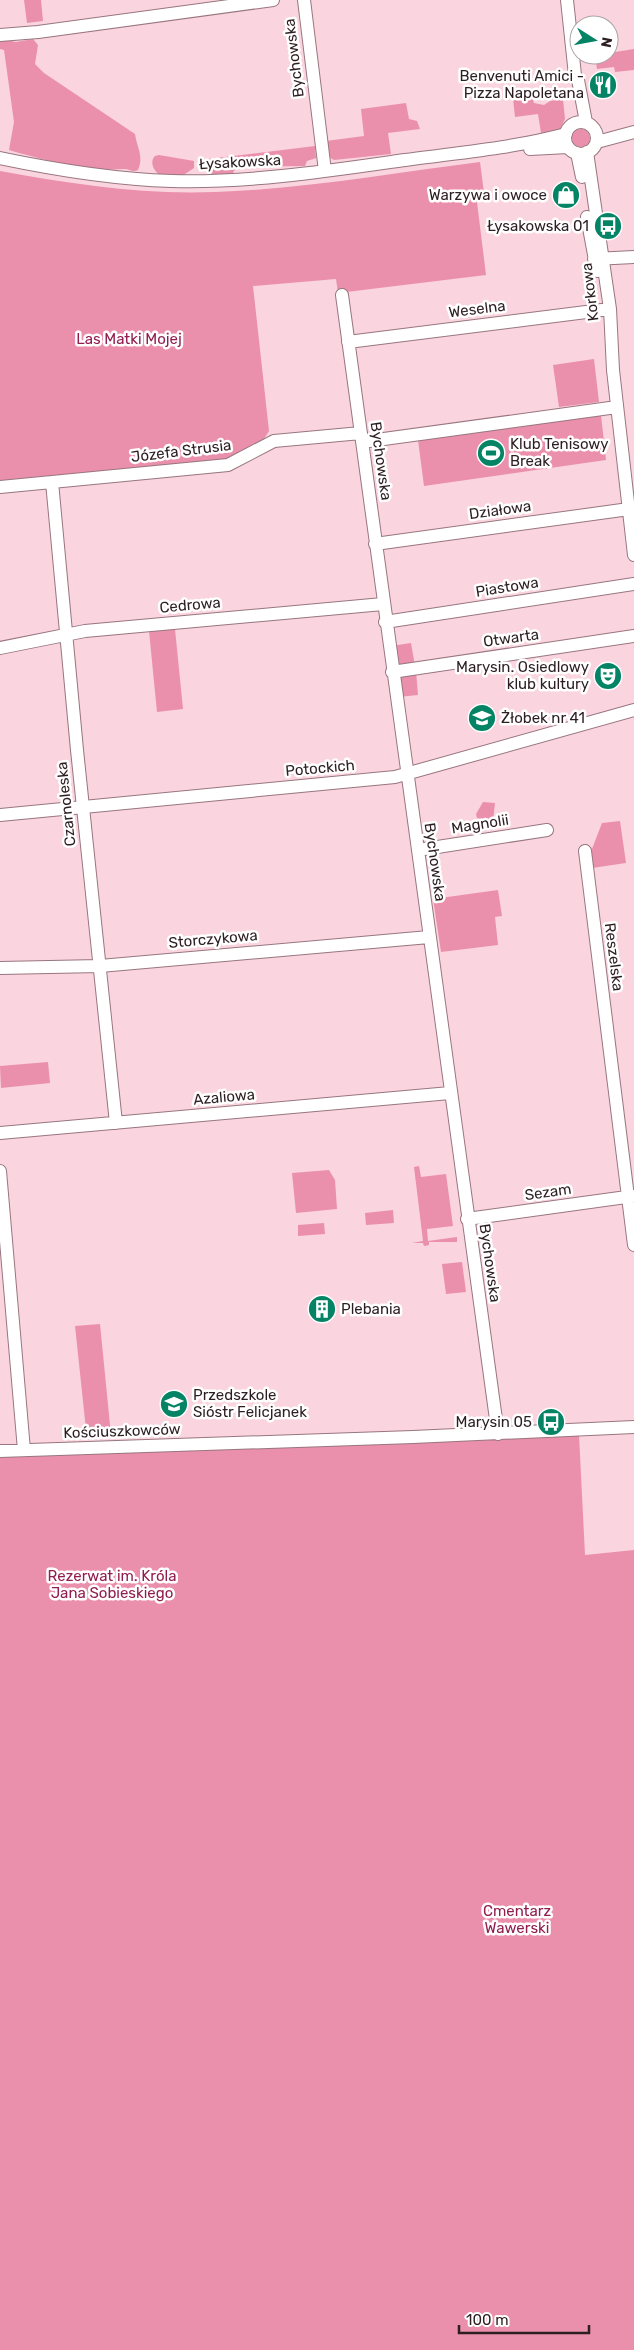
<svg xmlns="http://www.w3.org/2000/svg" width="634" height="2350" font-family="Rubik,sans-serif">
	<rect width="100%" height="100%" fill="#fad4de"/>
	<path fill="#eb90ac" d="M 24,0 L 41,0 L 43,21 L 27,23 Z
		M 0,39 L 16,42 L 33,39 L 38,45 L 35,64 L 44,73 L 135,134 C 137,148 144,156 138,170 C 132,173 130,169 124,169 C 89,172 43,160 9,150 L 14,122 L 4,50 L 0,49 Z
		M 634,49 L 634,70 L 615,72 L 614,67 L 597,69 L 595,55 L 609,55 L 609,53 Z
		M 515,88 L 532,97 L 534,103 L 544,105 L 550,101 L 563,99 L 565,119 L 560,129 L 541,133 L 538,114 L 515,117 L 512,89 Z
		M 406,103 L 409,119 L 417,121 L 420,129 L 388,133 L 391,154 L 334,160 L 329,157 L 326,141 L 364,136 L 361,109 Z
		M572 138a9 9 0 1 1 18 0a9 9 0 1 1-18 0Z
		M 315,146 L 316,158 L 307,161 L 305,166 L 236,167 L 232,175 L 210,175 L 204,170 L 202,162 L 208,159 Z
		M 159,155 L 194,161 L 194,168 L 182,176 L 160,175 C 154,171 149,162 155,156 Z
		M 480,162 L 484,193 L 476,194 L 486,275 L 338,293 L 336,279 L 253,286 L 269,431 L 262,442 L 225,460 L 0,481 L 0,171 C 71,184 143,195 215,192 C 304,189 392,173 480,162 Z
		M 594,359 L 599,402 L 559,407 L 553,365 Z
		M 601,415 L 606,460 L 424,486 L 418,440 Z
		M 175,629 L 183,709 L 157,712 L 149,631 Z
		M 411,643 L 415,666 L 397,669 L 391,646 Z
		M 416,671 L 418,695 L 398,697 L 399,673 Z
		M 483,802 L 495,803 L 493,821 L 477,818 L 476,814 Z
		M 620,821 L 626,863 L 592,868 L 590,854 L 602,823 Z
		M 498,890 L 502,916 L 495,917 L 498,945 L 441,952 L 433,899 Z
		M 48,1062 L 50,1083 L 1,1088 L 0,1066 Z
		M 419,1166 L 421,1177 L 446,1174 L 453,1226 L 427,1229 L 428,1241 L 457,1237 L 457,1242 L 429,1242 L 429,1245 L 424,1246 L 423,1243 L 412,1243 L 423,1241 L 414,1167 Z
		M 329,1170 L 335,1180 L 337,1209 L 296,1213 L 292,1173 Z
		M 393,1210 L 394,1223 L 366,1225 L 365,1213 Z
		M 324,1223 L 325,1234 L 298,1236 L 298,1225 Z
		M 462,1262 L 466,1292 L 446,1294 L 442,1264 Z
		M 100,1324 L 111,1435 L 97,1435 L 97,1439 L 87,1439 L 75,1326 Z
		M 579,1435 L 585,1555 L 634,1550 L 634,2350 L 0,2350 L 0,1456 Z"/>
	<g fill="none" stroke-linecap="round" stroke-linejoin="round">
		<defs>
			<path id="minor" d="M 304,0 L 325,171
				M 567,0 L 575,75 L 578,80 L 586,122
				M 0,35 L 38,32 L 273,0
				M565 138a16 16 0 1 1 32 0a16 16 0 1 1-32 0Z
				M 597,142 L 634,132
				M 530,149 L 568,147
				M 587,152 L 610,309 L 613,370 L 634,555
				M 577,153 L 582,177
				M 0,158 C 57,170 114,179 172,181 C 250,183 328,171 405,160 C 459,153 513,148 566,134
				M 587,217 L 597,271
				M 594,259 L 634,257
				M 342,295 L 498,1434
				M 348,342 L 610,309
				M 362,442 L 617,407
				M 52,482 L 77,750 L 116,1123
				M 0,487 L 228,465 L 274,441 L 361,433
				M 375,544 L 629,509
				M 385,622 L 634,584
				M 0,648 L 85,631 L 383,604
				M 392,672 L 634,636
				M 0,815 L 395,777 L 634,710
				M 418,850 L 547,830
				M 585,851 L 634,1245
				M 0,968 L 100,966 L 429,937
				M 0,1133 L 450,1093
				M 0,1171 L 24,1450
				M 467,1219 L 634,1196
				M 0,1451 L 413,1437 L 634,1427"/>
		</defs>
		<use href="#minor" stroke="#98767f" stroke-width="14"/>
		<use href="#minor" stroke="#fff" stroke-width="12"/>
	</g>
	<defs>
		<symbol id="restaurant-disc" viewBox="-11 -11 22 22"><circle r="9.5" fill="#048465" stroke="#fff"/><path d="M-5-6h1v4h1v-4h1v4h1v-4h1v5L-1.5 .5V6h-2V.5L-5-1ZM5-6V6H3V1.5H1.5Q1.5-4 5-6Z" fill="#fff"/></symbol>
		<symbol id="shop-disc" viewBox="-11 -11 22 22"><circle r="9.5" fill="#048465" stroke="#fff"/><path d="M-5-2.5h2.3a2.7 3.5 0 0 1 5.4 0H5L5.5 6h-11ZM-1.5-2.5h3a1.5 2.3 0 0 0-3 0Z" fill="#fff"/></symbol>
		<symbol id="bus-disc" viewBox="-11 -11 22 22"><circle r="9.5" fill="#048465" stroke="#fff"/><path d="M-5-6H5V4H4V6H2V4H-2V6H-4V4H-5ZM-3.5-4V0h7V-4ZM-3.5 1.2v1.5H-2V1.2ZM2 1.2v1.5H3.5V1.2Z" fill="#fff"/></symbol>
		<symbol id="stadium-disc" viewBox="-11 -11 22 22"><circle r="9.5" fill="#048465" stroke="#fff"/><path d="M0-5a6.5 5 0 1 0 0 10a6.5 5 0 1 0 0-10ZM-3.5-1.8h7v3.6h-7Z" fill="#fff"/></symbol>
		<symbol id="theatre-disc" viewBox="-11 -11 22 22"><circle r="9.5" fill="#048465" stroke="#fff"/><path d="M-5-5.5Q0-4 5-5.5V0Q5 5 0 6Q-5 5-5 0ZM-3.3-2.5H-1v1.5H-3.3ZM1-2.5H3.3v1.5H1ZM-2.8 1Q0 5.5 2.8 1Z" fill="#fff"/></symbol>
		<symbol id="school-disc" viewBox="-11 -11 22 22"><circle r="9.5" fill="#048465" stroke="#fff"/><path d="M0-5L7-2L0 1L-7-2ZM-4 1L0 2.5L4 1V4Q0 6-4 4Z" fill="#fff"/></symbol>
		<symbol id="building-disc" viewBox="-11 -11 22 22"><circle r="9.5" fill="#048465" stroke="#fff"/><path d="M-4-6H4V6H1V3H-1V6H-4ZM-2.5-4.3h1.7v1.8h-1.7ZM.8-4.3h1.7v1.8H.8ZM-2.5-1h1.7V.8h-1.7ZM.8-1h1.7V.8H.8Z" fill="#fff"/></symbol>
	</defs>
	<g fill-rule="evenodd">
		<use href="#restaurant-disc" x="587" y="69" width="32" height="32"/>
		<use href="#shop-disc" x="550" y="179" width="32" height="32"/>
		<use href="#bus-disc" x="592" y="210" width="32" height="32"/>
		<use href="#stadium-disc" x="475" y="437" width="32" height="32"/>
		<use href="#theatre-disc" x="592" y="660" width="32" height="32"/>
		<use href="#school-disc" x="466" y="702" width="32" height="32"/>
		<use href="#building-disc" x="306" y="1293" width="32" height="32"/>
		<use href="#school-disc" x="158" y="1388" width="32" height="32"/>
		<use href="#bus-disc" x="535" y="1406" width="32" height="32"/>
	</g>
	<g text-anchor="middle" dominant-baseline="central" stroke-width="5" stroke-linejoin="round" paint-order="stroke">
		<g font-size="15" fill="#2c1e22" stroke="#fff">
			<text transform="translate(294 58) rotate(-97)">Bychowska</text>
			<text transform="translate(240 162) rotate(-3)">Łysakowska</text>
			<text transform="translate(590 292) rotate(-97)">Korkowa</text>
			<text transform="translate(477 309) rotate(-7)">Weselna</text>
			<text transform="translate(181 451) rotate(-7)">Józefa Strusia</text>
			<text transform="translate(381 461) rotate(82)">Bychowska</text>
			<text transform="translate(500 510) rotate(-8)">Działowa</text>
			<text transform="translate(507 587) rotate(-9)">Piastowa</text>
			<text transform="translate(190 605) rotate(-5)">Cedrowa</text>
			<text transform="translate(511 638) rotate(-8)">Otwarta</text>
			<text transform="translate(320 768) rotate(-5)">Potockich</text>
			<text transform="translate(66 804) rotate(-96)">Czarnoleska</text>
			<text transform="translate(480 824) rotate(-9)">Magnolii</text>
			<text transform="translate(435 862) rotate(82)">Bychowska</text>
			<text transform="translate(213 939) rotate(-5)">Storczykowa</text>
			<text transform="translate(614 957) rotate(83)">Reszelska</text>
			<text transform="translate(224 1097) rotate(-5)">Azaliowa</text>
			<text transform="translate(548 1192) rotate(-8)">Sezam</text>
			<text transform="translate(490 1263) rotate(82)">Bychowska</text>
			<text transform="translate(122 1431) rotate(-2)">Kościuszkowców</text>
		</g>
		<g font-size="15" fill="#2c1e22" stroke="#fff" text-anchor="end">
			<text x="584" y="76">Benvenuti Amici -<tspan x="584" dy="17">Pizza Napoletana</tspan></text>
			<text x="547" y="195">Warzywa i owoce</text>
			<text x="589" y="226">Łysakowska 01</text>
			<text x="510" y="444" text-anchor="start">Klub Tenisowy<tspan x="510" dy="17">Break</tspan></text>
			<text x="589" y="667">Marysin. Osiedlowy<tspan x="589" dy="17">klub kultury</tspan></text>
			<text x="501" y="718" text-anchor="start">Żłobek nr 41</text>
			<text x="341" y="1309" text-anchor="start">Plebania</text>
			<text x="193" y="1395" text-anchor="start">Przedszkole<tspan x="193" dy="17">Sióstr Felicjanek</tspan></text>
			<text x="532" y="1422">Marysin 05</text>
		</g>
		<g font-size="15" fill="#911e4f" stroke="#fff">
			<text x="129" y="339">Las Matki Mojej</text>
			<text x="112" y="1576">Rezerwat im. Króla<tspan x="112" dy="17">Jana Sobieskiego</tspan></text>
			<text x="517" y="1911">Cmentarz<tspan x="517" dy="17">Wawerski</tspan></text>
		</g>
	</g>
	<g transform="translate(594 40) rotate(101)"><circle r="24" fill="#ffffff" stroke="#aba5a7"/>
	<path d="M0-4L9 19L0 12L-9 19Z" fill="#048465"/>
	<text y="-8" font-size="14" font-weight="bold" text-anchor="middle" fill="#2c1e22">N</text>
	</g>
	<path d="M459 2325v8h130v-8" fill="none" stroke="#2c1e22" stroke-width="2.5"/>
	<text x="466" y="2325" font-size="15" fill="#2c1e22" stroke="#ffffff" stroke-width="4" paint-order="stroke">100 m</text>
</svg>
